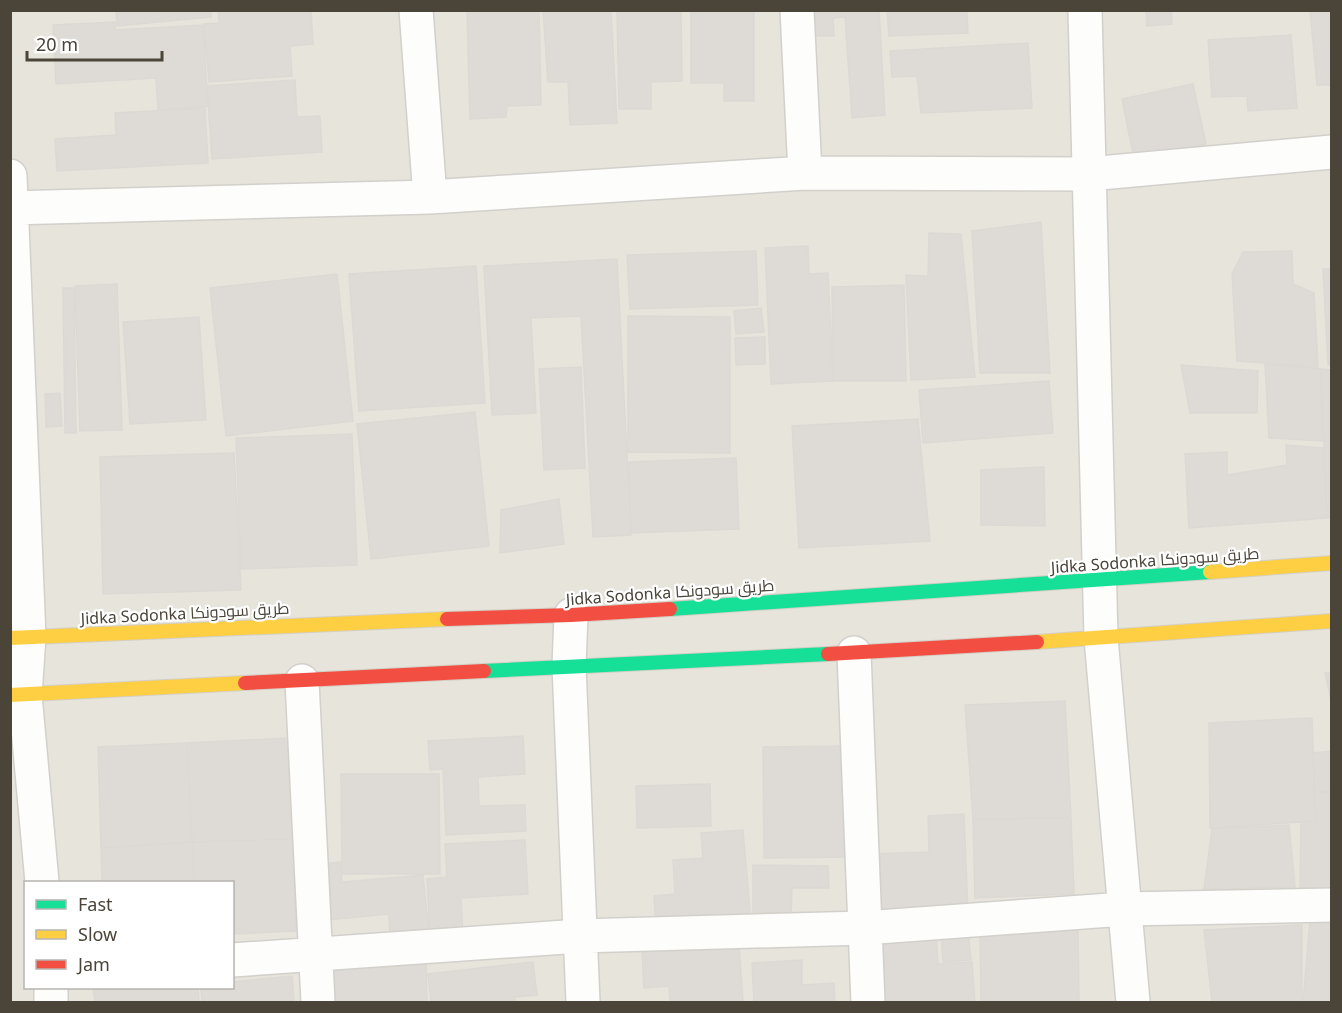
<svg xmlns="http://www.w3.org/2000/svg" width="1342" height="1013" font-family="'Noto Sans',Cairo,sans-serif">
	<rect width="100%" height="100%" fill="#f4f2ee"/>
	<path fill="#e7e4dc" fill-rule="evenodd" d="M 10,11 L 1331,11 L 1331,1002 L 11,1002 ZM 26,882 L 232,882 L 232,988 L 26,988 Z"/>
	<path fill="#dedbd6" stroke="#dcd9d4" stroke-width="1.5" d="M 116,10 L 211,10 L 211,17 L 117,26 Z
		M 218,10 L 311,10 L 313,44 L 290,46 L 292,76 L 209,82 L 204,24 L 219,23 Z
		M 467,10 L 539,10 L 541,105 L 507,106 L 506,117 L 470,119 Z
		M 543,10 L 611,10 L 617,123 L 570,125 L 568,82 L 548,82 Z
		M 617,10 L 681,10 L 682,81 L 651,82 L 651,109 L 619,109 Z
		M 691,10 L 754,10 L 754,101 L 724,101 L 724,83 L 691,83 Z
		M 809,10 L 879,10 L 885,115 L 852,118 L 845,17 L 833,18 L 834,36 L 811,36 Z
		M 887,10 L 967,10 L 968,33 L 889,36 Z
		M 1146,10 L 1171,10 L 1172,24 L 1147,26 Z
		M 1310,10 L 1332,10 L 1332,85 L 1317,85 Z
		M 115,22 L 115,30 L 203,25 L 208,106 L 158,110 L 156,78 L 56,84 L 53,25 Z
		M 1291,35 L 1297,108 L 1248,111 L 1247,96 L 1212,97 L 1208,40 Z
		M 1028,43 L 1032,108 L 921,113 L 917,76 L 892,77 L 890,51 Z
		M 295,80 L 297,117 L 320,116 L 322,152 L 212,159 L 207,86 Z
		M 1193,84 L 1206,144 L 1134,159 L 1122,99 Z
		M 205,108 L 208,163 L 57,171 L 55,139 L 116,135 L 115,113 Z
		M 1041,222 L 1050,373 L 980,373 L 972,231 Z
		M 929,233 L 961,234 L 975,377 L 911,380 L 906,275 L 928,276 Z
		M 808,246 L 809,274 L 828,273 L 833,381 L 771,384 L 765,248 Z
		M 756,251 L 758,305 L 630,309 L 627,255 Z
		M 1292,251 L 1293,284 L 1314,293 L 1318,367 L 1237,361 L 1232,274 L 1243,252 Z
		M 617,259 L 631,535 L 593,537 L 581,316 L 531,318 L 536,413 L 492,415 L 484,266 Z
		M 476,266 L 485,403 L 359,411 L 349,274 Z
		M 1323,269 L 1332,269 L 1332,365 L 1328,365 Z
		M 337,274 L 353,421 L 226,436 L 210,288 Z
		M 117,284 L 122,430 L 80,431 L 75,286 Z
		M 904,285 L 906,381 L 833,381 L 832,287 Z
		M 63,288 L 74,288 L 76,433 L 65,433 Z
		M 761,308 L 764,332 L 736,334 L 734,311 Z
		M 628,316 L 730,317 L 730,453 L 628,452 Z
		M 199,317 L 206,420 L 130,424 L 123,322 Z
		M 765,337 L 765,364 L 736,365 L 735,338 Z
		M 1265,364 L 1321,369 L 1322,441 L 1269,438 Z
		M 1181,365 L 1258,371 L 1257,413 L 1190,413 Z
		M 581,367 L 585,468 L 544,470 L 539,369 Z
		M 1321,369 L 1332,370 L 1332,517 L 1327,518 Z
		M 1049,381 L 1053,433 L 923,443 L 919,390 Z
		M 60,393 L 62,426 L 46,427 L 45,394 Z
		M 475,412 L 489,546 L 371,559 L 357,424 Z
		M 918,419 L 930,541 L 799,548 L 792,426 Z
		M 352,434 L 357,565 L 241,569 L 236,438 Z
		M 1286,445 L 1323,448 L 1327,518 L 1189,528 L 1185,454 L 1227,452 L 1227,475 L 1287,465 Z
		M 234,453 L 241,590 L 103,594 L 100,457 Z
		M 736,458 L 739,529 L 631,533 L 629,462 Z
		M 1044,467 L 1045,526 L 981,525 L 981,470 Z
		M 559,499 L 564,544 L 500,553 L 501,510 Z
		M 1325,673 L 1332,673 L 1332,705 Z
		M 1065,701 L 1071,818 L 973,819 L 965,705 Z
		M 1312,718 L 1316,821 L 1210,828 L 1209,723 Z
		M 523,736 L 525,774 L 478,777 L 479,806 L 525,805 L 526,831 L 446,835 L 443,769 L 430,770 L 428,741 Z
		M 288,738 L 293,839 L 192,842 L 187,743 Z
		M 187,743 L 192,842 L 101,848 L 98,747 Z
		M 850,746 L 851,857 L 764,858 L 763,747 Z
		M 1332,751 L 1332,791 L 1314,792 L 1313,753 Z
		M 341,774 L 439,774 L 440,874 L 342,874 Z
		M 710,784 L 711,826 L 637,828 L 636,786 Z
		M 1314,792 L 1332,793 L 1332,891 L 1300,893 L 1301,822 L 1316,821 Z
		M 964,814 L 968,915 L 873,918 L 871,854 L 929,852 L 928,816 Z
		M 1071,818 L 1074,894 L 975,898 L 973,819 Z
		M 1289,825 L 1295,887 L 1204,889 L 1212,829 Z
		M 743,830 L 751,923 L 656,930 L 654,896 L 675,894 L 673,860 L 703,858 L 701,833 Z
		M 293,839 L 296,931 L 232,934 L 232,882 L 194,882 L 192,842 Z
		M 525,840 L 528,894 L 461,898 L 463,933 L 430,934 L 427,879 L 447,877 L 445,844 Z
		M 192,842 L 194,882 L 102,882 L 101,848 Z
		M 340,862 L 342,882 L 423,875 L 429,934 L 390,937 L 389,914 L 327,920 L 322,864 Z
		M 753,865 L 828,866 L 829,888 L 792,888 L 791,917 L 753,917 Z
		M 1310,921 L 1332,923 L 1332,1002 L 1303,1002 Z
		M 1302,925 L 1302,1002 L 1212,1002 L 1204,930 Z
		M 1078,927 L 1079,1002 L 981,1002 L 980,928 Z
		M 936,930 L 938,964 L 972,962 L 975,1002 L 879,1002 L 875,933 Z
		M 968,930 L 971,960 L 943,962 L 941,932 Z
		M 739,946 L 743,1002 L 670,1002 L 669,986 L 644,988 L 642,952 Z
		M 426,958 L 427,1002 L 331,1002 L 329,961 Z
		M 802,960 L 802,985 L 834,983 L 835,1002 L 754,1002 L 752,963 Z
		M 533,962 L 537,995 L 515,997 L 515,1002 L 431,1002 L 428,974 Z
		M 292,976 L 294,1002 L 202,1002 L 201,988 L 232,988 L 232,982 Z
		M 93,988 L 198,988 L 199,1002 L 95,1002 Z"/>
	<g fill="none" stroke-linecap="round" stroke-linejoin="round">
		<defs>
			<path id="street" d="M 416,10 L 430,197
				M 797,10 L 805,173
				M 1085,10 L 1101,638 L 1133,1002
				M 10,176 L 29,637 L 25,695 L 42,882
				M 10,208 L 430,197 L 805,173 L 1089,174 L 1332,152
				M 571,615 L 569,666 L 583,1002
				M 854,653 L 868,1002
				M 302,681 L 318,1002
				M 232,960 L 580,936 L 864,928 L 1124,909 L 1332,905
				M 51,988 L 51,1002"/>
			<path id="fast" d="M 670,609 L 1210,572
				M 484,671 L 828,654"/>
			<path id="slow" d="M 1210,572 L 1332,563
				M 10,638 L 447,619
				M 1037,642 L 1332,621
				M 10,695 L 245,683"/>
			<path id="jam" d="M 447,619 L 571,615 L 670,609
				M 828,654 L 1037,642
				M 245,683 L 484,671"/>
		</defs>
		<use href="#street" stroke="#d2d0cb" stroke-width="36"/>
		<use href="#fast" stroke="#d3cfc5" stroke-width="16"/>
		<use href="#slow" stroke="#d3cfc5" stroke-width="16"/>
		<use href="#jam" stroke="#d3cfc5" stroke-width="16"/>
		<use href="#street" stroke="#fdfdfc" stroke-width="33"/>
		<use href="#fast" stroke="#16e098" stroke-width="14"/>
		<use href="#slow" stroke="#ffcf43" stroke-width="14"/>
		<use href="#jam" stroke="#f24e42" stroke-width="14"/>
	</g>
	<g text-anchor="middle" dominant-baseline="central" stroke-width="4.5" stroke-linejoin="round" paint-order="stroke">
		<g font-size="16" fill="#4b4439" stroke="#fff">
			<text transform="translate(1155 560) rotate(-4)">Jidka Sodonka طريق سودونكا</text>
			<text transform="translate(670 592) rotate(-4)">Jidka Sodonka طريق سودونكا</text>
			<text transform="translate(185 613) rotate(-3)">Jidka Sodonka طريق سودونكا</text>
		</g>
	</g>
	<rect width="1342" height="1013" fill="none" stroke="#4b4439" stroke-width="24"/>
	<rect x="24" y="881" width="210" height="108" fill="#ffffff" stroke="#b7b4b0" stroke-width="1.5"/>
	<rect x="36" y="900" width="30" height="9" fill="#16e098" stroke="#b7b4b0" stroke-width="1.5"/>
	<text x="78" y="911" font-size="18" fill="#4b4439">Fast</text>
	<rect x="36" y="930" width="30" height="9" fill="#ffcf43" stroke="#b7b4b0" stroke-width="1.5"/>
	<text x="78" y="941" font-size="18" fill="#4b4439">Slow</text>
	<rect x="36" y="960" width="30" height="9" fill="#f24e42" stroke="#b7b4b0" stroke-width="1.5"/>
	<text x="78" y="971" font-size="18" fill="#4b4439">Jam</text>
	<path d="M27 51v9h135v-9" fill="none" stroke="#4b4439" stroke-width="3"/>
	<text x="36" y="51" font-size="18" fill="#4b4439" stroke="#ffffff" stroke-width="4.5" paint-order="stroke">20 m</text>
</svg>
